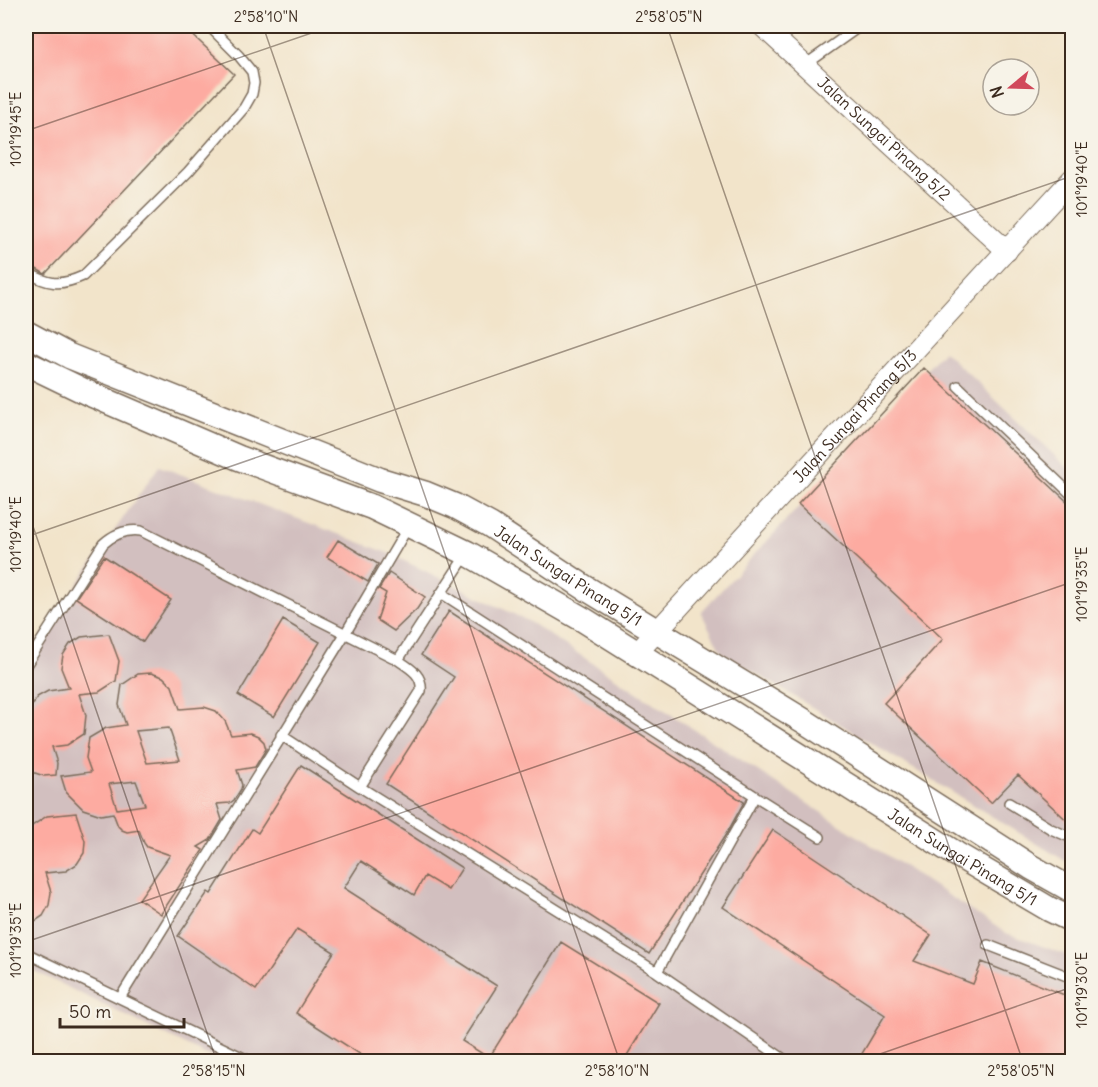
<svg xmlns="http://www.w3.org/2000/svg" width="1098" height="1087" font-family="Delius,sans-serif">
	<rect width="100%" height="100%" fill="#f7f3e8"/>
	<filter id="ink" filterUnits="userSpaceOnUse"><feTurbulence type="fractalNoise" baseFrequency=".0167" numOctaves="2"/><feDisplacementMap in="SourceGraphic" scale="12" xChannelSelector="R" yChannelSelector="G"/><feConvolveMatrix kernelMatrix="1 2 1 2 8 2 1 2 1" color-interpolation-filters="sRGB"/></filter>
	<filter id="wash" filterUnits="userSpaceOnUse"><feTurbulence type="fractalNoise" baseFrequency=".008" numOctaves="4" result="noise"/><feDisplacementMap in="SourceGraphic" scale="24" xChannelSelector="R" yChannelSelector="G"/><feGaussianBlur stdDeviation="1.35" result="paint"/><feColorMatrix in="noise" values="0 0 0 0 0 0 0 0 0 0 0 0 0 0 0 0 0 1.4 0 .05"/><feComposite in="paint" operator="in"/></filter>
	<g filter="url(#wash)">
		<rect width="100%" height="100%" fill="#f2e4ca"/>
		<path fill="#d2bfbf" d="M 944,351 L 1072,472 L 1072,865 L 721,652 L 701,612 Z
			M 159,466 L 388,553 L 528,621 L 1006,933 L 1072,957 L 1072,1061 L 219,1061 L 26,967 L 26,659 Z"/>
		<g id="blocks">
			<path fill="#fdaba1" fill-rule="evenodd" d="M 26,26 L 183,26 L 234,74 L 45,274 L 26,263 Z
				M 924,368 L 1072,506 L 1072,825 L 1018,775 L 991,803 L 884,703 L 943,639 L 798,504 Z
				M 338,540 L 378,564 L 368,582 L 327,557 Z
				M 104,556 L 171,600 L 143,642 L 76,598 Z
				M 389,573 L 425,597 L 417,609 L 394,631 L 377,620 L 386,593 L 379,589 Z
				M 449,611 L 744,802 L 728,831 L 649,954 L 386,784 L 454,677 L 421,655 Z
				M 283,620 L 320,642 L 274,717 L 238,695 Z
				M 109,634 L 119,661 L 116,681 L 99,692 L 79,694 L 86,715 L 84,734 L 67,745 L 52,747 L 57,763 L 56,775 L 44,776 L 26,770 L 26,737 L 27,737 L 30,708 L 37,697 L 48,691 L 69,688 L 61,668 L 63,655 L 70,644 L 81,637 Z
				M 151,673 L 163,677 L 172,686 L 180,709 L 204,707 L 216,711 L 225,721 L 231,735 L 251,733 L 258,736 L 264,742 L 266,749 L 255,767 L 237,770 L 242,785 L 241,789 L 234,800 L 230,803 L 217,804 L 222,820 L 210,840 L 198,847 L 203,850 L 161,914 L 139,899 L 170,855 L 147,847 L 144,843 L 139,830 L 127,832 L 122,830 L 118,826 L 113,813 L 101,815 L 83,809 L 66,792 L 61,776 L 91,772 L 86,758 L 89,738 L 106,728 L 126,725 L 119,705 L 122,685 L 138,674 ZM 169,728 L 180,760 L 147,763 L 136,731 ZM 136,781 L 145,805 L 117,809 L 109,784 Z
				M 301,765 L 462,868 L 448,890 L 425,876 L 414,895 L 361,861 L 344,888 L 497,986 L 462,1041 L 489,1058 L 561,942 L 659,1003 L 623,1062 L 372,1062 L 296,1013 L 334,952 L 297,929 L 256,990 L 178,936 L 208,892 L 211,894 L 252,829 L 258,833 Z
				M 76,813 L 85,841 L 84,853 L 77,864 L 66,871 L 45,873 L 51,892 L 49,905 L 43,916 L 26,927 L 26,830 L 47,816 Z
				M 773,830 L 931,935 L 914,961 L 973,984 L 982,962 L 1072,998 L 1072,1062 L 857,1062 L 885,1015 L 723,907 Z"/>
		</g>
	</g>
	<g filter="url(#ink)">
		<use href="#blocks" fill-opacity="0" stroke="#7b6b5a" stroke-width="1.5"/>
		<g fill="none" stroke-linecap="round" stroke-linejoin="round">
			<defs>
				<path id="service" d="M 805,65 L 860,26
					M 26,272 C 48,284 59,287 83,276 L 188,172 L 244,108 L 252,94 L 254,83 L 252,72 L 239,56 L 209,26
					M 958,386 L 1072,495
					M 441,593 L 755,796 L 657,972
					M 398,660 L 466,555
					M 26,665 L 103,544 C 114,534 126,529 141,531 L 398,660 C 410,668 423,675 421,691 L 360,787 L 657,972 L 788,1062
					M 281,735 L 360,787
					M 755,796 L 820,837
					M 1009,803 L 1051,829 L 1072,838
					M 988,945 L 1072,978
					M 26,953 L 252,1062
					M 120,998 L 345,634 L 408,527"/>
				<g id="minor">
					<path id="s1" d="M 762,26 L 1007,251"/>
					<path id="s2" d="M 637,653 L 1072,179"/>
				</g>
				<g id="tertiary">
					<path id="s3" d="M 26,333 L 69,356 L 380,480 L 426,494 L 455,506 L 490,525 L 584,587 L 804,721 L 1031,867 L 1072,890"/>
					<path id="s4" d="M 26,363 L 88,393 L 239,458 L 372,507 L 467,553 L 584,620 L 956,854 L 1049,909 L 1072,920"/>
				</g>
			</defs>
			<use href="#service" stroke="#7b6b5a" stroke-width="12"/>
			<use href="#minor" stroke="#7b6b5a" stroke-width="22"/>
			<use href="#tertiary" stroke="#7b6b5a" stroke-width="27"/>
			<use href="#service" stroke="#fff" stroke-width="9"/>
			<use href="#minor" stroke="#fff" stroke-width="20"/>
			<use href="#tertiary" stroke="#fff" stroke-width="24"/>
		</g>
	</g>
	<path fill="none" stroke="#3b2a1e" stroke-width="1.5" stroke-opacity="0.45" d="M 263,26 L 620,1062M 667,26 L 1023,1062M 1070,26 L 1072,33M 26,131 L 332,26M 26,506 L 217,1062M 26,537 L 1072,176M 26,942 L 1072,582M 857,1062 L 1072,987"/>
	<g text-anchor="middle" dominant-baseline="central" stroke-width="4.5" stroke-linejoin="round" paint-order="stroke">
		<g font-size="16" fill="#3b2a1e" stroke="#f7f3e8">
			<text stroke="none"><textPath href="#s1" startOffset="166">Jalan Sungai Pinang 5/2</textPath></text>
			<text stroke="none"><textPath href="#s2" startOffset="322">Jalan Sungai Pinang 5/3</textPath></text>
			<text stroke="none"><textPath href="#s3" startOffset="596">Jalan Sungai Pinang 5/1</textPath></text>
			<text stroke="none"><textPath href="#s4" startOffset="1062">Jalan Sungai Pinang 5/1</textPath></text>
		</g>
	</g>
	<rect width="1098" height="1087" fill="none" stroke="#f7f3e8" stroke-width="66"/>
	<g transform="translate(1011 87) rotate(251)"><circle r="28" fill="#f7f3e8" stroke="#aca397" stroke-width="1.5"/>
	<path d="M0-4.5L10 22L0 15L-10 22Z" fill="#d1495b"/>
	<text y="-9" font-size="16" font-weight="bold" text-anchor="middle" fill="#3b2a1e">N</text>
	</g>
	<path d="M60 1018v9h124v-9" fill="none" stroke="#3b2a1e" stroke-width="3"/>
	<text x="69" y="1018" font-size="18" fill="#3b2a1e" stroke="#f7f3e8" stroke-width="4.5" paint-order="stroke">50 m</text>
	<rect x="33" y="33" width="1032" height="1021" fill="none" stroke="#3b2a1e" stroke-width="2"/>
	<g font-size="15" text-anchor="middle" fill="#3b2a1e">
		<text x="266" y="22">2°58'10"N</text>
		<text x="669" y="22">2°58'05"N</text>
		<text transform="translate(16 129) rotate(-90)" y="5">101°19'45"E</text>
		<text transform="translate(1082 179) rotate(-90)" y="5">101°19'40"E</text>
		<text transform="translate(16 534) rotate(-90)" y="5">101°19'40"E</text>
		<text transform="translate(1082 584) rotate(-90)" y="5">101°19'35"E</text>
		<text transform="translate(16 940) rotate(-90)" y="5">101°19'35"E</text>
		<text transform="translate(1082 990) rotate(-90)" y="5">101°19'30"E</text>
		<text x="214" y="1076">2°58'15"N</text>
		<text x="617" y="1076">2°58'10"N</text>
		<text x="1021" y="1076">2°58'05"N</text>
	</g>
</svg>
